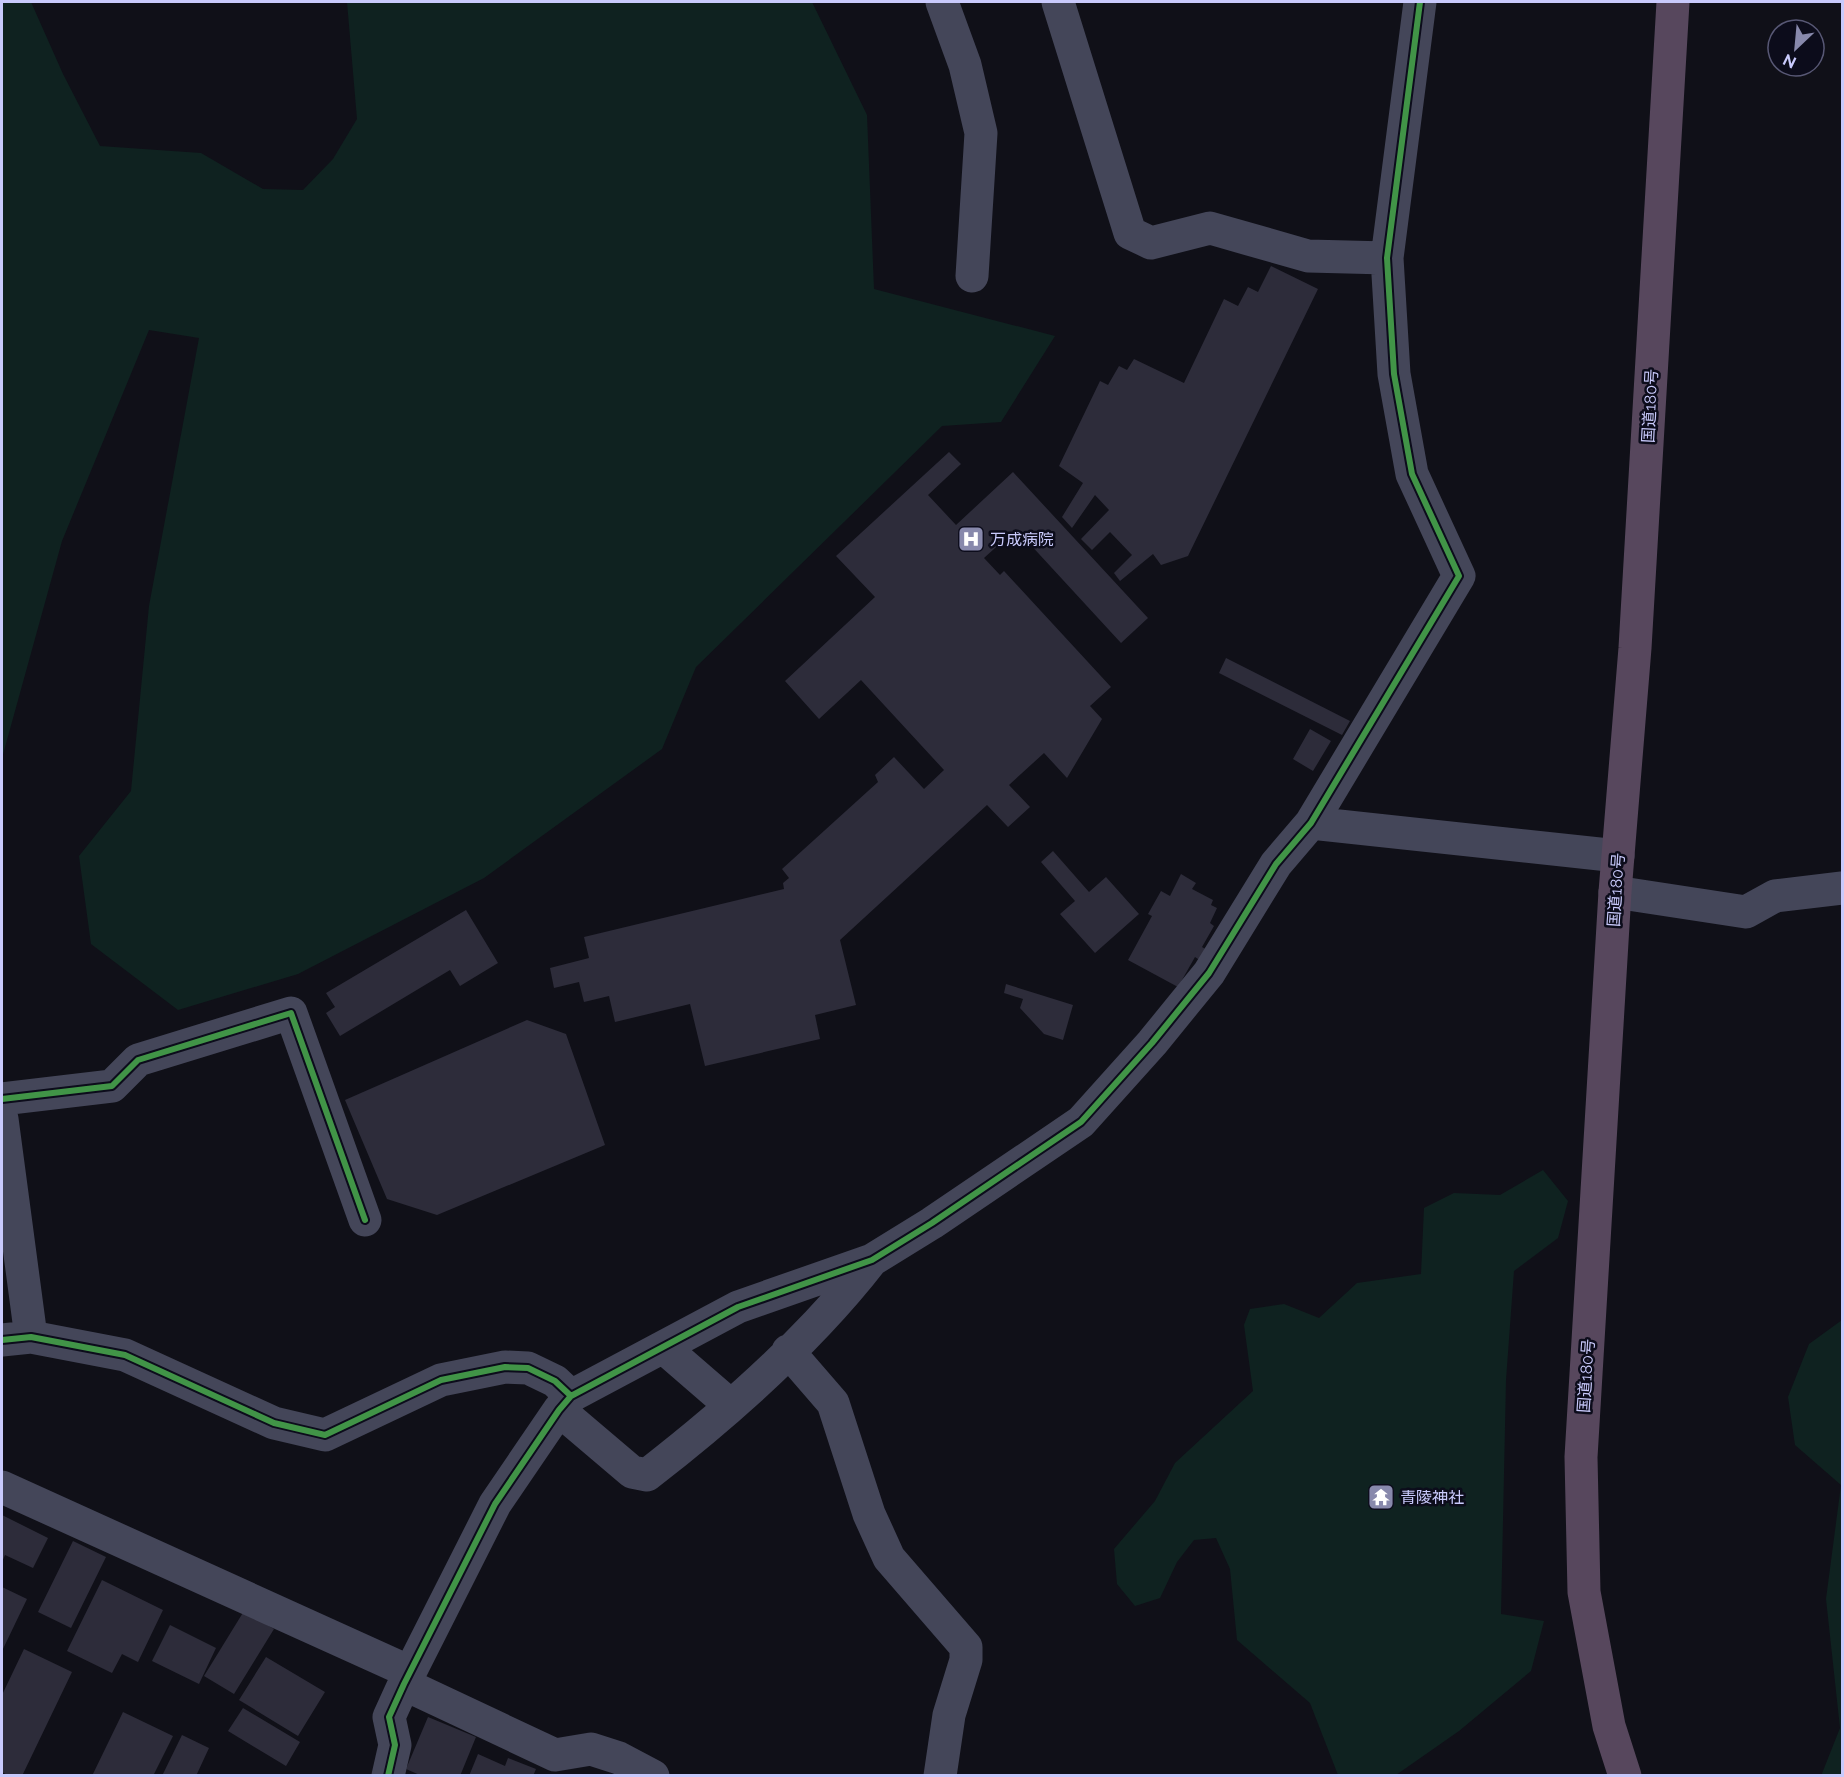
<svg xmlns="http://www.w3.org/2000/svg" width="1844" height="1777" font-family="Raleway,'Noto Sans JP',sans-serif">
	<rect width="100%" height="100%" fill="#101018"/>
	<path fill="#0f2220" d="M 2,2 L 31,2 L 63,74 L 100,146 L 201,153 L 263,189 L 303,190 L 333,159 L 357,119 L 347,2 L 812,2 L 867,115 L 874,289 L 1055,336 L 1001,422 L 942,426 L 696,667 L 662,749 L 484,878 L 298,974 L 178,1010 L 91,944 L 79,856 L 131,791 L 149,606 L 199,338 L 149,330 L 62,541 L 2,758 Z
		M 1543,1170 L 1568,1201 L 1558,1238 L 1514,1271 L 1506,1380 L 1501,1614 L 1544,1621 L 1531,1671 L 1459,1731 L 1396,1775 L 1338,1775 L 1310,1703 L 1237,1640 L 1230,1569 L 1216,1538 L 1194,1540 L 1177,1562 L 1160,1598 L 1135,1606 L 1117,1584 L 1114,1549 L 1155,1501 L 1175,1463 L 1253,1391 L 1244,1325 L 1250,1309 L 1284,1304 L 1319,1318 L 1357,1283 L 1421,1274 L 1424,1208 L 1454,1193 L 1500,1195 Z
		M 1842,1320 L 1842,1775 L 1821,1776 L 1840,1728 L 1826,1599 L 1841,1485 L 1795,1445 L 1788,1397 L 1809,1344 Z"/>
	<path fill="#2d2c3a" d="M 1271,266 L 1318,289 L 1188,556 L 1161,565 L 1153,554 L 1120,581 L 1114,573 L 1132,555 L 1110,532 L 1092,550 L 1081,539 L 1109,510 L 1095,495 L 1072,528 L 1062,517 L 1083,483 L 1059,466 L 1100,381 L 1108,385 L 1119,366 L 1127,370 L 1134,359 L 1184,383 L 1224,299 L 1238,306 L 1248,287 L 1258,292 Z
		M 949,452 L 961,464 L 928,495 L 956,525 L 1013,472 L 1148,618 L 1121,643 L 1016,529 L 984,558 L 1000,575 L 1004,571 L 1111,687 L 1090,706 L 1102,719 L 1067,778 L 1044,753 L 1009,785 L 1030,807 L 1008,827 L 987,805 L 840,940 L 856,1005 L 815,1015 L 820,1039 L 705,1066 L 690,1004 L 615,1022 L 609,996 L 584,1002 L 579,982 L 554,988 L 550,968 L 589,958 L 584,937 L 784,889 L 783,883 L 789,878 L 782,869 L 878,782 L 875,775 L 894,757 L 924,789 L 944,770 L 861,680 L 819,719 L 785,681 L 875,597 L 836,556 Z
		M 1226,658 L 1350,721 L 1342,735 L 1219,673 Z
		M 1310,729 L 1331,741 L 1313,771 L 1293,759 Z
		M 1053,851 L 1089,892 L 1106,877 L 1139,914 L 1095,953 L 1060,914 L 1075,901 L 1041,862 Z
		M 1181,874 L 1196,883 L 1192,889 L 1213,900 L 1211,905 L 1217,908 L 1210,923 L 1214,926 L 1202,947 L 1207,950 L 1201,961 L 1195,957 L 1178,987 L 1128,960 L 1152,916 L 1148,914 L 1161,891 L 1170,896 Z
		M 466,910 L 498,963 L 460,986 L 450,970 L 340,1036 L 326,1013 L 335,1007 L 326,993 Z
		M 1006,984 L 1073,1005 L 1063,1040 L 1044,1034 L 1020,1008 L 1023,999 L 1004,993 Z
		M 527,1020 L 566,1034 L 605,1145 L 437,1215 L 387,1199 L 345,1100 Z
		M 2,1515 L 48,1538 L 33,1568 L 5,1555 L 2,1562 Z
		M 73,1541 L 106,1557 L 71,1628 L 38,1612 Z
		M 102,1580 L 163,1610 L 138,1662 L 122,1654 L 112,1673 L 67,1651 Z
		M 2,1587 L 27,1599 L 2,1651 Z
		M 244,1611 L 274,1629 L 234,1694 L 204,1676 Z
		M 170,1625 L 216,1648 L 199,1684 L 152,1661 Z
		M 24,1649 L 72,1672 L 22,1776 L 9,1776 L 2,1772 L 2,1695 Z
		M 266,1657 L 325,1692 L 298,1736 L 239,1700 Z
		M 243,1708 L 300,1742 L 286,1766 L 228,1731 Z
		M 123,1712 L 173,1736 L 153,1776 L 92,1776 Z
		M 428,1717 L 476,1737 L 460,1776 L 422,1776 L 406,1769 Z
		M 182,1735 L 209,1748 L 196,1776 L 162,1776 Z
		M 478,1754 L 505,1766 L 508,1758 L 536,1769 L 533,1776 L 469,1776 Z"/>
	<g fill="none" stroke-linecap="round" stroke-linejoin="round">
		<path stroke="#444659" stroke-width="33" d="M 942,2 L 965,65 L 981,133 L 972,276
			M 1058,2 L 1130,233 L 1151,243 L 1210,228 L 1308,256 L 1387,258
			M 1311,823 L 1618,856
			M 1615,892 L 1746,912 L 1775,896 L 1842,888
			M 2,1099 L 112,1086 L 138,1060 L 291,1013 L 365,1220
			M 2,1119 L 31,1337
			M 2,1340 L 31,1337 L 125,1355 L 274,1423 L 325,1435 L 441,1380 L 505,1367 L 528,1368 L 555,1381 L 571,1396
			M 663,1347 L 730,1405
			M 788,1351 L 833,1403 L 869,1514 L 889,1558 L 966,1647 L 966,1660 L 949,1715 L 940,1776
			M 559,1410 L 632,1472 L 647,1475 C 727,1413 810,1340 872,1260
			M 2,1487 L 410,1672
			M 404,1684 L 555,1755 L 591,1749 L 619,1758 L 653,1776
			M 388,1776 L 395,1745 L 389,1717 L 404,1684 L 495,1504 L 559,1410 L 571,1396 L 738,1307 L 872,1260 L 932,1223 L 1081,1122 L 1152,1043 L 1209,973 L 1276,864 L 1311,823 L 1459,576 L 1412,474 L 1394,374 L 1387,258 L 1420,2"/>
		<path stroke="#57475d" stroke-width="33" d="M 1625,1776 L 1609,1726 L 1584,1592 L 1581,1457 L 1615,892 L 1635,648 L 1673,2"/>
		<defs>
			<path id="cycleway" d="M 2,1099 L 112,1086 L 138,1060 L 291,1013 L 365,1220
				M 2,1340 L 31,1337 L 125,1355 L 274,1423 L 325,1435 L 441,1380 L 505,1367 L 528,1368 L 555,1381 L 571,1396
				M 388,1776 L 395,1745 L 389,1717 L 404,1684 L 495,1504 L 559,1410 L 571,1396 L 738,1307 L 872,1260 L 932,1223 L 1081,1122 L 1152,1043 L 1209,973 L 1276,864 L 1311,823 L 1459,576 L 1412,474 L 1394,374 L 1387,258 L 1420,2"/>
		</defs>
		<use href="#cycleway" stroke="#0c0c1b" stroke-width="10"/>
		<use href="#cycleway" stroke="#419447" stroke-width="6"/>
	</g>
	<defs>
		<symbol id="hospital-square" viewBox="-11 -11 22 22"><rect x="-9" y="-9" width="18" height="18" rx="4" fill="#8889ac" stroke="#0c0c1b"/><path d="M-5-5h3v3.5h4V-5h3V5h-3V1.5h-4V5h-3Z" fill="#fff"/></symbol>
		<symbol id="temple-square" viewBox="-11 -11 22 22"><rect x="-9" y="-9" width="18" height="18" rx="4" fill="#8889ac" stroke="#0c0c1b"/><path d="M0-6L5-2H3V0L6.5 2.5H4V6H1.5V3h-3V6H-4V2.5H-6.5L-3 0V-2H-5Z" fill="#fff"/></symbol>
	</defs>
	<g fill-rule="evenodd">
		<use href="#hospital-square" x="956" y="524" width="30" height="30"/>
		<use href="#temple-square" x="1366" y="1482" width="30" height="30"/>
	</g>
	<g text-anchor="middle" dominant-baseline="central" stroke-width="5" stroke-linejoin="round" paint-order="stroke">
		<g font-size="16" fill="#c9cafc" stroke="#0c0c1b">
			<text transform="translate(1650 406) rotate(-87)">国道180号</text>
			<text transform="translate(1616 890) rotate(-86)">国道180号</text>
			<text transform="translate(1586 1376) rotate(-86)">国道180号</text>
		</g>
		<g font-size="16" fill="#c9cafc" stroke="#0c0c1b" text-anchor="start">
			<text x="990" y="539">万成病院</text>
			<text x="1400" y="1497">青陵神社</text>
		</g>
	</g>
	<rect width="1844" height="1777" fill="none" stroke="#c9cafc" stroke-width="6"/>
	<g transform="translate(1796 48) rotate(206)"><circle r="28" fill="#0c0c1b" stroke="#585875" stroke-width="1.5"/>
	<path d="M0-4.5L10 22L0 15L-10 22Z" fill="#8889ac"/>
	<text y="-9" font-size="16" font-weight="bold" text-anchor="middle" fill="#c9cafc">N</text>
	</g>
</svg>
